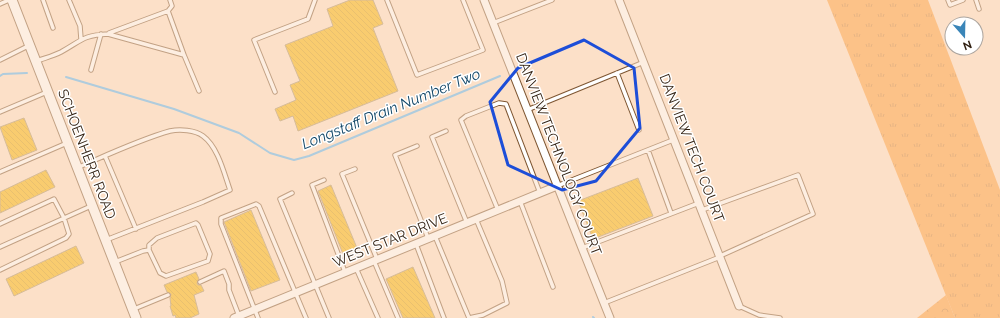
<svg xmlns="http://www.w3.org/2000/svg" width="1000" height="318" font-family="Raleway,sans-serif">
	<defs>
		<pattern id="grass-tufts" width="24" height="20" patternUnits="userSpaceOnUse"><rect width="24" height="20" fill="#fd9d3b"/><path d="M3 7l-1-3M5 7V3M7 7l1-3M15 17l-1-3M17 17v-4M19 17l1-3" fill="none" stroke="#cd7f30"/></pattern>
		<pattern id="forest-crowns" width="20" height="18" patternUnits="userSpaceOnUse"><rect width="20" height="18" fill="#fd9d3b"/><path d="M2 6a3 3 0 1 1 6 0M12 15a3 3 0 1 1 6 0" fill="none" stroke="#cd7f30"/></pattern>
		<pattern id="building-back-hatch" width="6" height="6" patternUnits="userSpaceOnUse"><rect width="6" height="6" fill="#f5b304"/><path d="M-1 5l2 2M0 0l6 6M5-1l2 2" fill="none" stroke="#d29a04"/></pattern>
	</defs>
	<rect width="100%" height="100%" fill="#fce0c8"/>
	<path fill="url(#grass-tufts)" d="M 827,0 L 928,0 L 1000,190 L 1000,318 L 955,318 Z"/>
	<path fill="url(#forest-crowns)" d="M 946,295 L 955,318 L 917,318 Z"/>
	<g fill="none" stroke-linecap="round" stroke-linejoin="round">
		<path stroke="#52b3f6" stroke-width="2" d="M 0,76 L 3,74 L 27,73
			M 66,77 L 174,109 L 239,133 L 270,153 L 294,160 L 309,156 L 500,76
			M 593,317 L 594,318"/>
	</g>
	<path fill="url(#building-back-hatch)" stroke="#ab9060" d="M 350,0 L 373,0 L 383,24 L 373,28 L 398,91 L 298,131 L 293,116 L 280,121 L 275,109 L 296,100 L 290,85 L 300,81 L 285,45 L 333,26 L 327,9 Z
		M 24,118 L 37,150 L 12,160 L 0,127 Z
		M 46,170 L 55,187 L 0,213 L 0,192 Z
		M 638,178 L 653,216 L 593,239 L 578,201 Z
		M 331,185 L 357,248 L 343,254 L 318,191 Z
		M 251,210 L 280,280 L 251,291 L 224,222 Z
		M 76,246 L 84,263 L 14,296 L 6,279 Z
		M 413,267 L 435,318 L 403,318 L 386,279 Z
		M 196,272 L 199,279 L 197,283 L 198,285 L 201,285 L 204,291 L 194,295 L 199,314 L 190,318 L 176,318 L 175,315 L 173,316 L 170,306 L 171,306 L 170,298 L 171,294 L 167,292 L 164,285 Z"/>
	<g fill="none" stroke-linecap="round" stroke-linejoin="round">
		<defs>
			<path id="service" d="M 43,0 L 53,28
				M 69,0 L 80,26 L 81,39
				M 387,0 L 417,75 L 483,50 L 463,0
				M 948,0 L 950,5 L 963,0
				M 976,0 L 979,9
				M 0,4 L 9,0
				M 168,11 L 172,6 L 170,0
				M 493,23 L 552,0
				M 109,33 L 168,11 L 184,55
				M 0,60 L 28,46
				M 37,61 C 45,58 53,56 61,52 C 81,41 83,35 108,34 L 184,55 L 199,91
				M 91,70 L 101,34
				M 617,73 L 639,130
				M 275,92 L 254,40 L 308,19 L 315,0
				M 527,110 L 644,62
				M 0,112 L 47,92
				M 446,131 L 432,137 L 467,223
				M 417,146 L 395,155 L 428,238
				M 648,150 L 671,213
				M 105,156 L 136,229
				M 79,167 C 107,155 141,139 170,131 C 180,129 195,130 203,136 C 218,147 224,173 230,190 L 203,202 L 106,240
				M 355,169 L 342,174 L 377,259
				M 0,172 L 67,143
				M 324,180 L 312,185 L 345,272
				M 557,186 L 673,140
				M 292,193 L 280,199 L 329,318
				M 520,201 L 553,287
				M 498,210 L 461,120 L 466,116 L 499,103 L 506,104 L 540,193
				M 702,210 L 798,175 L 813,214 L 720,256
				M 0,224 L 54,199 L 64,218 L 69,234 L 66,238 L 0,270
				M 435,236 L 469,318 L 483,315 L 507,303 L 502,281 L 476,219
				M 416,244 L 444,318
				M 0,247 L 91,206
				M 582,248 L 699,203
				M 374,261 L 398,318
				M 115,262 L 143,251 L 149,250 L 160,273 L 166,276 L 208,261 L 210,254 L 198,225 L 196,223 L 157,238 L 149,245 L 149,250
				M 356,268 L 378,318
				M 200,282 L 224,271 L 229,284 L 229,290 L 239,316
				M 604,303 L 720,257
				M 739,306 L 759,315 L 780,318
				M 134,309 L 168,295
				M 258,318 L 221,224 L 221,218 L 256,204 L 259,206 L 306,318"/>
			<path id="minor" d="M 484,0 L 582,248 L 610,318
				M 619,0 L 739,306
				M 234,318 L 557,186"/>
			<path id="tertiary" d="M 12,0 L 136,318"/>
		</defs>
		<use href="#service" stroke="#7e5632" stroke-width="5.5"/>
		<use href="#minor" stroke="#7e5632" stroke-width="9"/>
		<use href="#tertiary" stroke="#7e5632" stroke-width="11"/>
		<use href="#service" stroke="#fff" stroke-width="3.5"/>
		<use href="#minor" stroke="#fff" stroke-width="7"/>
		<use href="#tertiary" stroke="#fff" stroke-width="9"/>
	</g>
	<path d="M0 0H1000V318H0ZM 584,40 L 634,68 L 640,128 L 596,181 L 562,190 L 508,165 L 490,102 L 518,68 Z" fill="#fce0c8" fill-opacity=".55" fill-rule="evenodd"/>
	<path fill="none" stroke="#1d4ed8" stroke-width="3" stroke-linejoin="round" d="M 584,40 L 634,68 L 640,128 L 596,181 L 562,190 L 508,165 L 490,102 L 518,68 Z"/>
	<g text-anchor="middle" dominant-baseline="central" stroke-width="3" stroke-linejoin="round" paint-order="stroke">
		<g font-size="14" fill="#2f1e0f" stroke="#fff">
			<text transform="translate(692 148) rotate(69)">DANVIEW TECH COURT</text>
			<text transform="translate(87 154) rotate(69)">SCHOENHERR ROAD</text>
			<text transform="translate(559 154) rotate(69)">DANVIEW TECHNOLOGY COURT</text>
			<text transform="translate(390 240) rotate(-22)">WEST STAR DRIVE</text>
		</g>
		<g font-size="15" font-style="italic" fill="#124768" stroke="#fff">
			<text transform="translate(391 109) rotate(-22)">Longstaff Drain Number Two</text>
		</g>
	</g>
	<g transform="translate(964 36) rotate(160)"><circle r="19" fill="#ffffff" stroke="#aca59f"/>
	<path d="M0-3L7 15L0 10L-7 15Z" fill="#3a85b8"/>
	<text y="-6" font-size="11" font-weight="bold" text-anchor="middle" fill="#2f1e0f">N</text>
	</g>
</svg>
